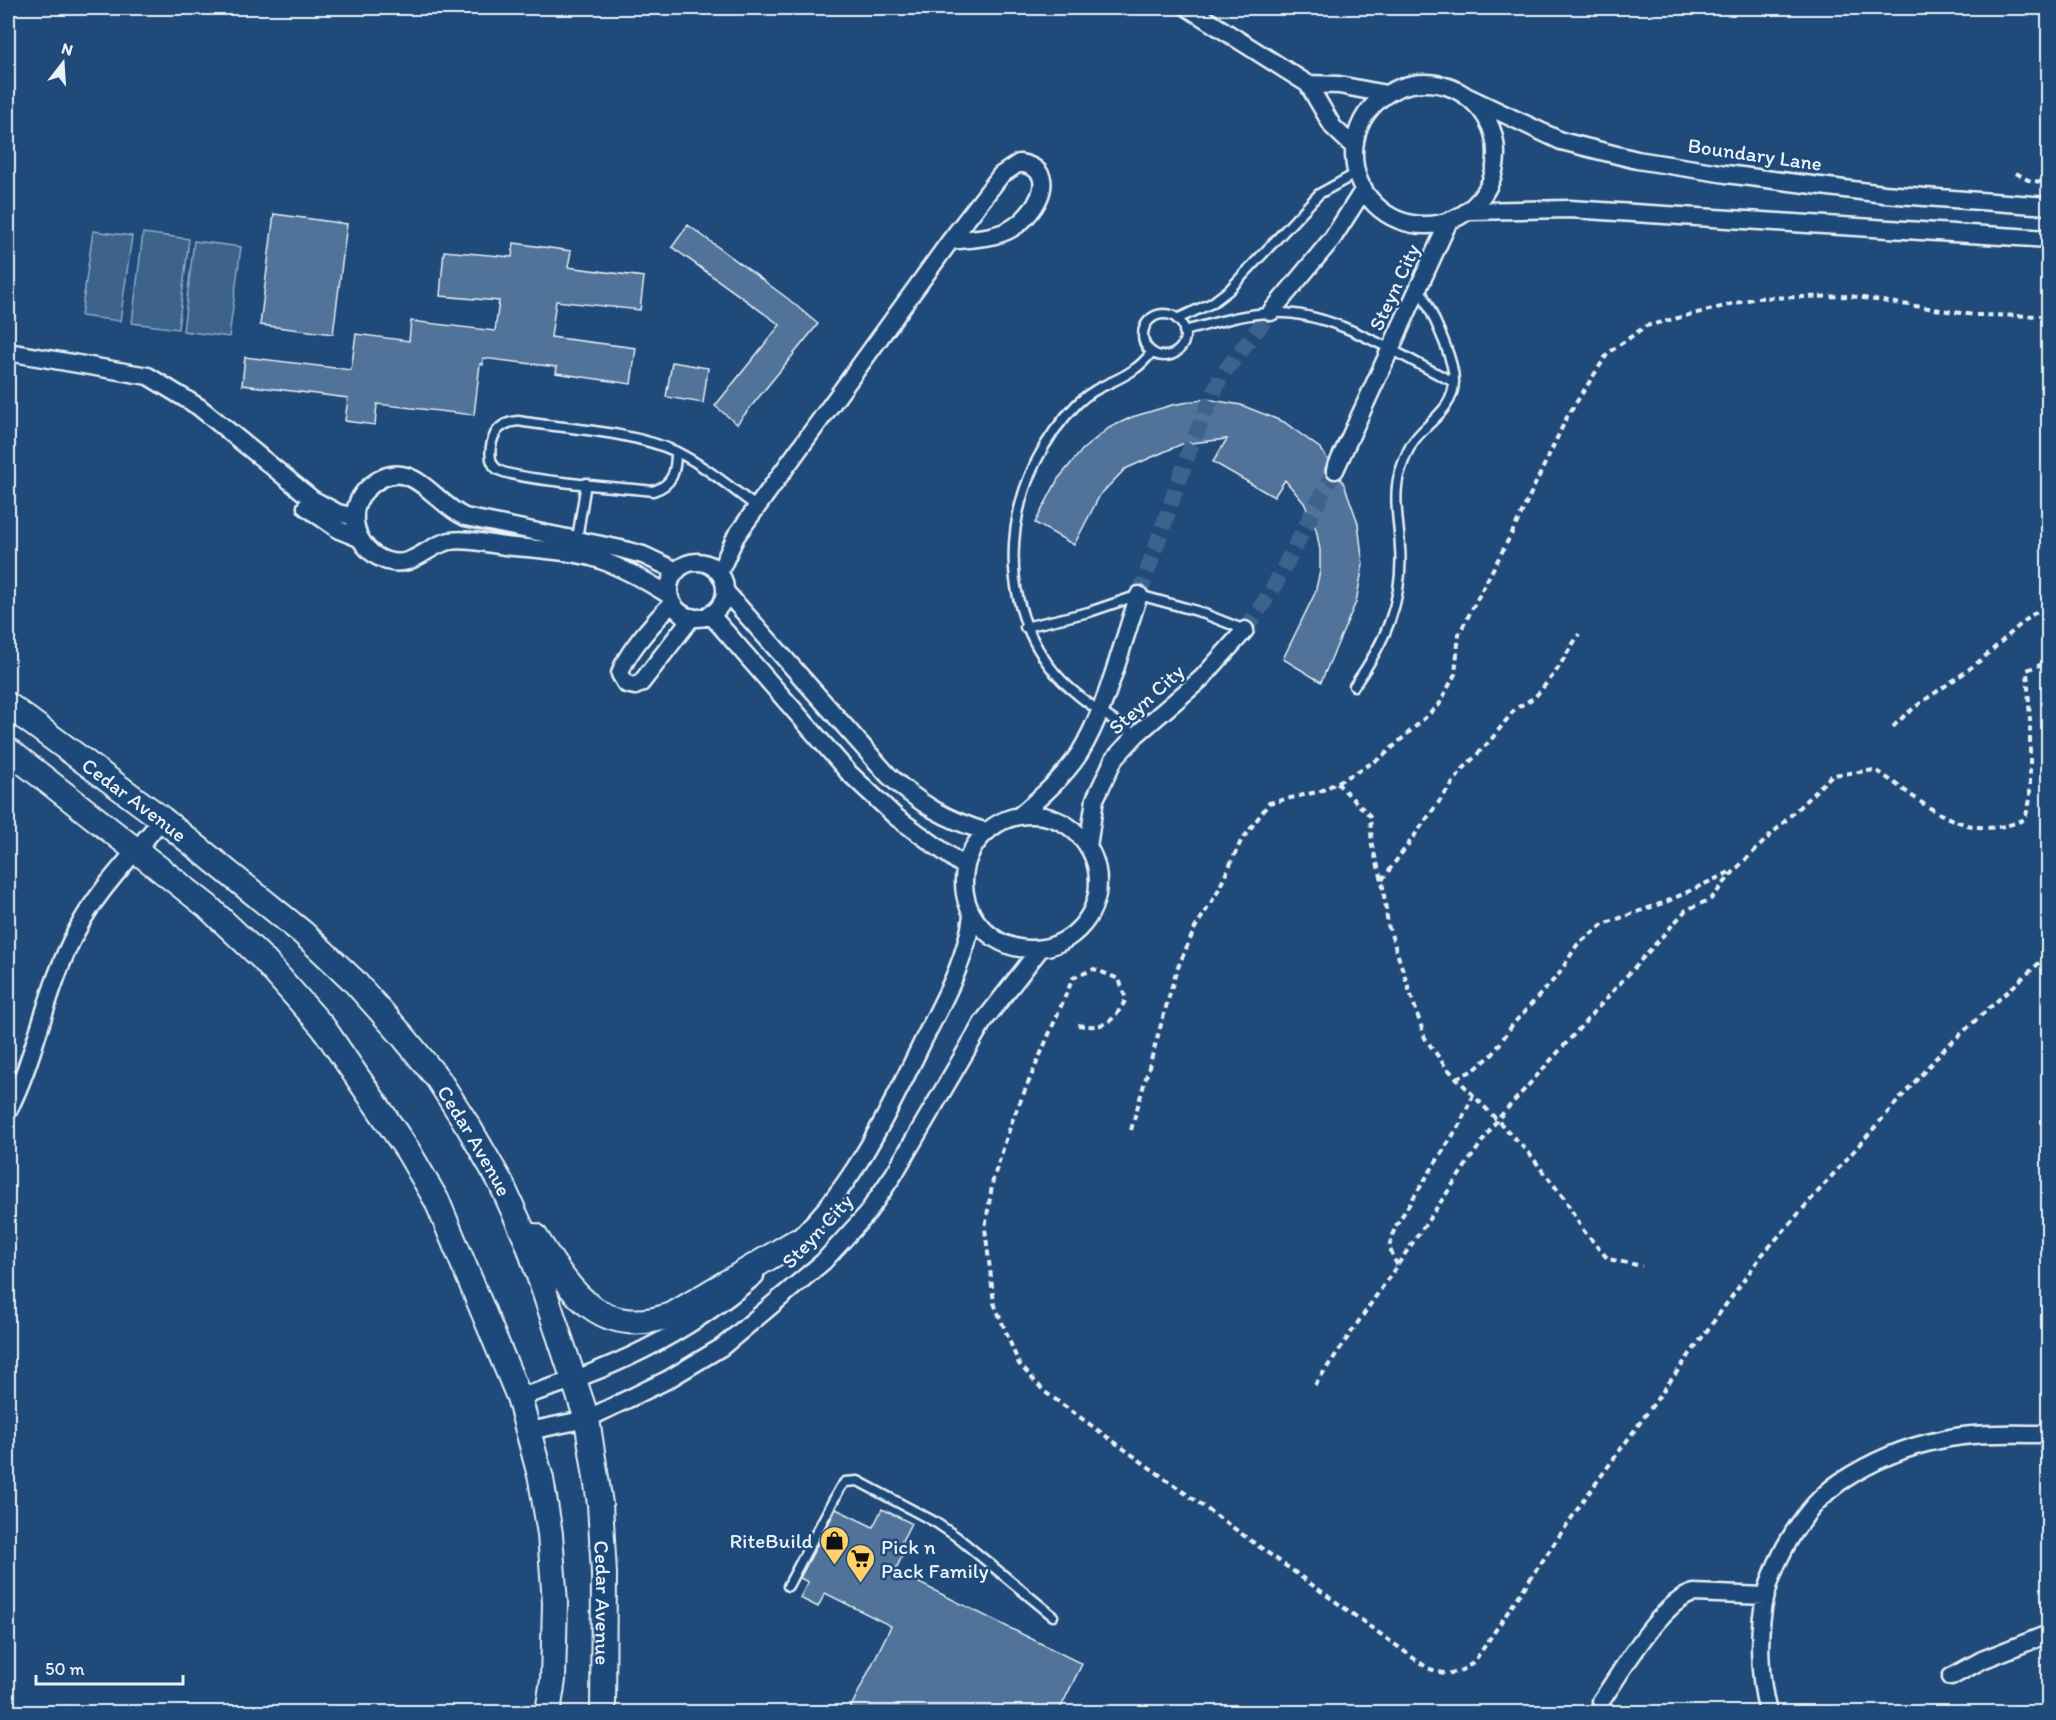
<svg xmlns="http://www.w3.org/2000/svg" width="2056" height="1720" font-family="Itim,sans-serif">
	<rect width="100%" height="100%" fill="#1f4a7a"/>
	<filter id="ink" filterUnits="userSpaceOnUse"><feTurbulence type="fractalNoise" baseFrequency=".0167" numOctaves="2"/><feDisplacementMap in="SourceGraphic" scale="12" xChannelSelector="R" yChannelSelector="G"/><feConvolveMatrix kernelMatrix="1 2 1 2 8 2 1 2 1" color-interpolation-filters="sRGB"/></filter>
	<g filter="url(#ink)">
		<path fill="#3c628c" stroke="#92aac2" stroke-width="1.5" d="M 93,231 L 132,236 L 120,321 L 81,316 Z
			M 143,233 L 189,239 L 178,329 L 132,323 Z
			M 194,241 L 241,247 L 229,337 L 183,331 Z"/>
		<path fill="#517399" stroke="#e8f1f8" stroke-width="1.5" d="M 274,214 L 347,224 L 333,334 L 260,325 Z
			M 688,225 L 787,298 L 818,324 L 737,424 L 715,406 L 780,325 L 672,247 Z
			M 514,243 L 571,251 L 568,267 L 644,277 L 640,310 L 556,301 L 551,337 L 636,348 L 631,384 L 556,373 L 557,367 L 483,358 L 483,365 L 480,364 L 474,415 L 377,404 L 375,425 L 345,421 L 348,398 L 242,385 L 245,357 L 351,370 L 356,334 L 409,341 L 411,321 L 495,331 L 499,301 L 440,296 L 444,251 L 512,257 Z
			M 672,362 L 708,368 L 703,403 L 666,397 Z
			M 1206,399 L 1241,405 L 1284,422 L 1321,449 L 1328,460 L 1325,470 L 1326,476 L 1331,480 L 1341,479 L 1344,484 L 1358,523 L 1363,565 L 1356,602 L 1321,682 L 1283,659 L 1315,593 L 1320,571 L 1320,550 L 1316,529 L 1304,503 L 1285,480 L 1274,497 L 1213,462 L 1227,439 L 1182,444 L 1125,469 L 1100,495 L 1074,545 L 1035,523 L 1058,479 L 1083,449 L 1109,428 L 1132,417 L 1172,405 Z
			M 836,1509 L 873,1527 L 882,1509 L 911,1523 L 901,1543 L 907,1546 L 895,1571 L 1082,1664 L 1058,1713 L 848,1713 L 891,1626 L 825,1593 L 818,1607 L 800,1598 L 808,1582 L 800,1578 Z"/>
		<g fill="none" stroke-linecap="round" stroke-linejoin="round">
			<path stroke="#3d638d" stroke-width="16" stroke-dasharray="16 8" stroke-linecap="butt" d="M 1139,595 L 1192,443 L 1221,376 L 1271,312
				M 1245,630 L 1271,592 L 1335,470"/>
			<defs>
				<path id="lane" d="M1143 335a21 21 0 1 1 42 0a21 21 0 1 1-42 0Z
					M 1177,319 L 1212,303 L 1229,290 L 1319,194 L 1357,173
					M 1184,331 C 1212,324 1241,314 1270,313 C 1332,309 1399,356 1454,382
					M 676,452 C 676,471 673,485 653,491 C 627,488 511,480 497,469 C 487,461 490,444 495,434 C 500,425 508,422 518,421 C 568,429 631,431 677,452 C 705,466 731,488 757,507
					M 577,539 L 586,483
					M 1025,627 L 1089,612 L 1139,595 L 1197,611 L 1245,630
					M 1354,686 C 1384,644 1404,601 1400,547 C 1399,523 1393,498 1399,475 C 1402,465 1406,454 1411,445 C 1424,423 1453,412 1454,382 C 1455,358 1430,311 1420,288
					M 1136,735 C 1106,715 1069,694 1048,664 C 990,585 1009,471 1078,403 C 1098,384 1117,383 1136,368 C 1142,364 1147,358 1152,352
					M 788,1586 L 840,1488 L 845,1482 L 858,1481 L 935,1522 L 957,1537 L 1053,1616"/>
				<path id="street" d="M 1188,8 L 1308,84 L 1339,85 L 1386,94
					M1354 154a71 71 0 1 1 142 0a71 71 0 1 1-142 0Z
					M 1308,84 L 1333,127 L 1354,147
					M 1468,97 L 1561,141 L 1637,160 L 1726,174 L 1884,194 L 2048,206
					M 1468,211 L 1570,209 L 2048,239
					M 1271,312 L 1332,239 L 1364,189
					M 8,352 L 148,376 L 199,407 L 312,499 L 338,513 L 355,517
					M 1335,470 L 1449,221
					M 306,507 L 339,530 L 359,538
					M669 590a28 28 0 1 1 56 0a28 28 0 1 1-56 0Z
					M 719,573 L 736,536 L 950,241 L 1001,175 L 1019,163 C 1062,169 1037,212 1014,227 C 996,239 971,238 950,241
					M 725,591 L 888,775 C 921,805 945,819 987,832
					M 669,595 C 645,580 619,565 591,557 C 563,550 533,549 505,546 C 488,544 467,538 450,541 C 427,545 413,569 387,561 C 356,551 343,511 368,488 C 409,450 433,503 465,517 L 621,549 L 643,555 L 677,571
					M 672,603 C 657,619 625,653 620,674 L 626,684 L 635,686 L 641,683 L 692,617
					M 710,614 L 849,773 L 896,817 L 965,867
					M964 882a67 67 0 1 1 134 0a67 67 0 1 1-134 0Z
					M 1019,816 C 1041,797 1063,778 1079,754 C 1106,711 1122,643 1139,595
					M 1088,847 L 1095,799 L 1114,759 L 1136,735 L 1202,678 L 1245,630
					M 8,1111 C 37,1054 46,988 76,932 C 97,890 133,856 162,819
					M 786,1249 C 850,1195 888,1113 924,1039 C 944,999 966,961 972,916
					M 519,1397 C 608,1372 684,1336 755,1276
					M 529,1431 L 587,1419 L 667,1380 L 722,1347 L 823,1262 L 866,1215 L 894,1174 L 983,1022 L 1040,949
					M 1951,1677 L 1982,1660 L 2048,1634
					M 1601,1701 C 1621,1673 1661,1601 1694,1593 L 1765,1596
					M 1768,1712 C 1759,1679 1757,1629 1766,1595 C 1776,1555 1805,1506 1840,1482 C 1869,1463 1905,1447 1940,1440 C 1975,1432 2013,1434 2048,1434"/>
				<g id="secondary">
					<path id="s1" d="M 8,705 L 162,819 L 303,933 L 353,980 L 402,1035 L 438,1079 L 468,1126 L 501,1183 L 528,1243 L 587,1419 L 600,1504 L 604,1574 L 603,1712"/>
					<path d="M 8,750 L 207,906 L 262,958 L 323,1027 L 408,1151 L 437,1201 L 519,1397 L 541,1479 L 550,1534 L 555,1603 L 553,1680 L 548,1712"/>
					<path d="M 535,1236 C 570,1290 598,1340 672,1315 L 795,1242"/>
				</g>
			</defs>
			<use href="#lane" stroke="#e8f1f8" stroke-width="13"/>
			<use href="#street" stroke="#e8f1f8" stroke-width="21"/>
			<use href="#secondary" stroke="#e8f1f8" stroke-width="28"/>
			<path stroke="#e8f1f8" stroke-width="4" stroke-dasharray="6 4.5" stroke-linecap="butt" d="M 2016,173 L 2028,180 L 2048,183
				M 1893,727 C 1919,699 1955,683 1984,657 C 2005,639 2024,619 2048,604
				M 1337,783 L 1370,816 L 1372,846 L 1382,880 L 1388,925 L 1425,1038 L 1445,1066 L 1528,1152 L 1564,1198 L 1583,1230 L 1608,1259 L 1642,1266
				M 1382,880 L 1463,769 L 1490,741 L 1515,709 L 1535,697 L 1555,673 L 1579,634
				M 1078,1025 C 1105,1029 1113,1023 1126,999 L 1119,979 L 1094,969 L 1073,978 L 1012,1121 L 993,1180 L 985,1228 L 994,1303 L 1019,1364 L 1045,1392 L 1426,1667 C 1446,1676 1456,1676 1474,1662 L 1583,1501 L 1762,1255 L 1943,1050 L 2048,955
				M 1456,1078 L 1474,1070 L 1493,1054 L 1513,1024 L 1559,974 L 1577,945 L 1603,924 L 1668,901 L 1732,871
				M 1131,1130 L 1176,972 L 1195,928 L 1217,893 L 1240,843 L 1269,803 L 1321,791 L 1353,774 L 1382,757 L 1439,705 L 1455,674 L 1459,634 L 1515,527 L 1567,417 L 1608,353 L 1646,326 L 1756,298 L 1850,296 L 1974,315 L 2048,316
				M 1397,1265 L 1389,1247 L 1395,1227 L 1460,1124 L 1473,1095
				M 1315,1385 L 1497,1120 L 1686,910 L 1711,899 L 1735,870 L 1832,775 L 1876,770 C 1922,801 1966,847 2025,819 L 2030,800 L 2030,720 L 2027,670 L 2048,662"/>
			<use href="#lane" stroke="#1f4a7a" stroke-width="8"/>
			<use href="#street" stroke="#1f4a7a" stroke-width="16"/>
			<use href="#secondary" stroke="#1f4a7a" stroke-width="24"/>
		</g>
	</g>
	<defs>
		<symbol id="shop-pin" viewBox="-11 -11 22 30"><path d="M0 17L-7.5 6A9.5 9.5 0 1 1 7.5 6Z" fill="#ffd166" stroke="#1f4a7a"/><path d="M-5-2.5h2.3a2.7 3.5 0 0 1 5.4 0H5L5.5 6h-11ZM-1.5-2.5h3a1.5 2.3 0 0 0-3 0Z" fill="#111"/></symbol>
		<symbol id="supermarket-pin" viewBox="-11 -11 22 30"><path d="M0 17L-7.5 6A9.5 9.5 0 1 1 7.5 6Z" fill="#ffd166" stroke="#1f4a7a"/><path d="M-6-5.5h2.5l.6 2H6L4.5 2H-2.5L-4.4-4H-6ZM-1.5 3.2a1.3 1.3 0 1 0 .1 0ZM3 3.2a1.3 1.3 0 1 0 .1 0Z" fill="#111"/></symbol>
	</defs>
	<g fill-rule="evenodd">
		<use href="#shop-pin" x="818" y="1524" width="33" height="45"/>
		<use href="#supermarket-pin" x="844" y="1542" width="33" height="45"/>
	</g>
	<g text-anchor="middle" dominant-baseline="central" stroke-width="5" stroke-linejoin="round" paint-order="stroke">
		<g font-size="21" fill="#e8f1f8" stroke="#1f4a7a">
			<text transform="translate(1755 154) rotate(8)">Boundary Lane</text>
			<text transform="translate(1394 287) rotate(-65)">Steyn City</text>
			<text transform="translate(1146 699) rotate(-42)">Steyn City</text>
			<text stroke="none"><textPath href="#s1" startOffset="158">Cedar Avenue</textPath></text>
			<text stroke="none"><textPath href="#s1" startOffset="644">Cedar Avenue</textPath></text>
			<text transform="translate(817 1231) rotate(-47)">Steyn City</text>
			<text stroke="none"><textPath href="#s1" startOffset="1130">Cedar Avenue</textPath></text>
		</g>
		<g font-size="21" fill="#e8f1f8" stroke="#1f4a7a" text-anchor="end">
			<text x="813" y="1540">RiteBuild</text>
			<text x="881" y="1546" text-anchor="start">Pick n<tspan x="881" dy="24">Pack Family</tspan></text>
		</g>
	</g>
	<rect width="2056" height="1720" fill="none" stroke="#1f4a7a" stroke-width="30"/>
	<rect x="15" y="15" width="2026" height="1690" fill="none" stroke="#e8f1f8" stroke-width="2" filter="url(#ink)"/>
	<g transform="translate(63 63) rotate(17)" stroke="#1f4a7a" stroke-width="4.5" paint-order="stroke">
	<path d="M0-4.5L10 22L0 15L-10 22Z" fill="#e8f1f8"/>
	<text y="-9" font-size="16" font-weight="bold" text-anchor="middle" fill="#e8f1f8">N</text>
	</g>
	<path d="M36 1675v9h147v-9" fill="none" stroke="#e8f1f8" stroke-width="3"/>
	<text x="45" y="1675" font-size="18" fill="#e8f1f8" stroke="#1f4a7a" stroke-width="4.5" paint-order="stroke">50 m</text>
</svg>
